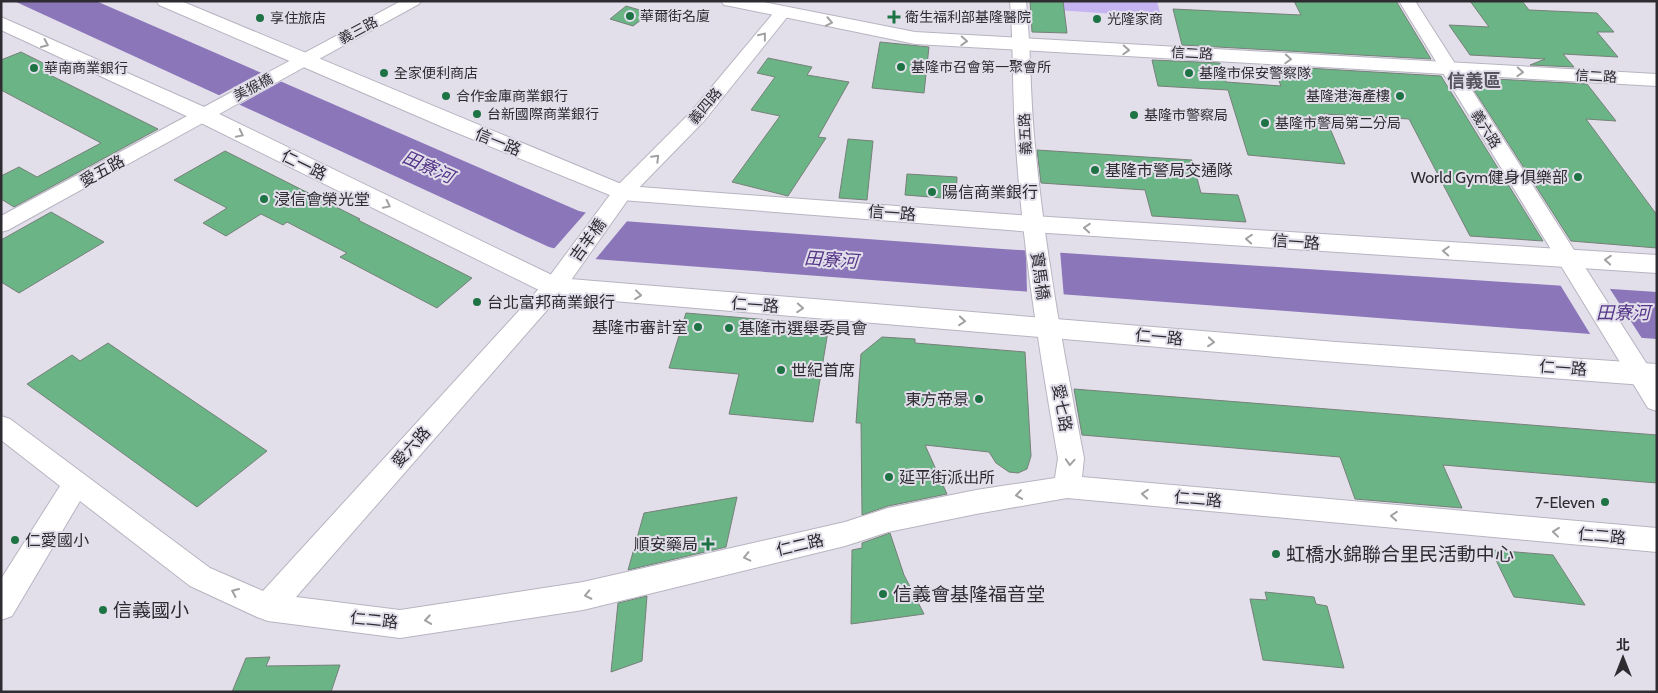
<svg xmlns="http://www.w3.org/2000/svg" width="1658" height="693" font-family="Cabin,'Noto Sans TC',sans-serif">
	<rect width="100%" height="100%" fill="#e2dfeb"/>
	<path fill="#c5b3f2" d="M 1055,1 L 1157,1 L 1161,17 L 1056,10 Z"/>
	<path fill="#8b76b9" d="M 14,1 L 96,1 L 579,211 L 623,221 L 1003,249 L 1657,292 L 1657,339 L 594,259 L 549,247 Z"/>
	<path fill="#e2dfeb" d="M 264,71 L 284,80 L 237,106 L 216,97 Z
		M 588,210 L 628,220 L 594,261 L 552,251 Z
		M 1026,248 L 1060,250 L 1064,298 L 1027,295 Z
		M 1559,283 L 1608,286 L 1643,340 L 1592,337 Z"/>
	<path fill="#6ab485" stroke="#768079" d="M 1030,1 L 1063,1 L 1067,33 L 1032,32 Z
		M 1294,1 L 1396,1 L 1431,59 L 1182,45 L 1173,9 L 1301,15 Z
		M 1470,1 L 1522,1 L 1529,10 L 1597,13 L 1614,32 L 1597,32 L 1618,57 L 1563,54 L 1574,67 L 1530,65 L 1545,59 L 1470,55 L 1449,25 L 1489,27 Z
		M 626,6 L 650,13 L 633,26 L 610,19 Z
		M 880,42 L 929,47 L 924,93 L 872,88 Z
		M 21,52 L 51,67 L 44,72 L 158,129 L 14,207 L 1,199 L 1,176 L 19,167 L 37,177 L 101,143 L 1,90 L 1,60 Z
		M 768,58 L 812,67 L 807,75 L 849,82 L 818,137 L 826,138 L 788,196 L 732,182 L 780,116 L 751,110 L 775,77 L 757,73 Z
		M 1152,60 L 1220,63 L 1226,82 L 1281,86 L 1273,66 L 1441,76 L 1543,241 L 1470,236 L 1409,119 L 1324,114 L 1345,164 L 1248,155 L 1228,90 L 1158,86 Z
		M 1495,79 L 1587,84 L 1616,121 L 1586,119 L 1657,215 L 1657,248 L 1571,241 L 1472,87 Z
		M 848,139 L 873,141 L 867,200 L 839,198 Z
		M 1037,150 L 1192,160 L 1201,193 L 1238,195 L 1246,222 L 1152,216 L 1145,190 L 1041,183 Z
		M 225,151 L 360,219 L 358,220 L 472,278 L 437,308 L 340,257 L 347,253 L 287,222 L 283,225 L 261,214 L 226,236 L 203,223 L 227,208 L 174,180 Z
		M 907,174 L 957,177 L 956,199 L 905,195 Z
		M 51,212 L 104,242 L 19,293 L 1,282 L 1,240 Z
		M 686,313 L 829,325 L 813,422 L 729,414 L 739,374 L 669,368 Z
		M 882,337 L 915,339 L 915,343 L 1025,352 L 1031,456 L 1027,469 L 1018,473 L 1009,472 L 996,463 L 989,452 L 925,445 L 947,494 L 888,506 L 862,515 L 861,423 L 856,423 L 861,354 Z
		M 108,343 L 124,354 L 267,451 L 197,507 L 27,384 L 72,355 L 80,361 Z
		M 1074,389 L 1657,435 L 1657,483 L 1443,465 L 1462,508 L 1355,499 L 1340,457 L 1082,435 Z
		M 737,497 L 726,547 L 628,570 L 644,513 Z
		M 890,533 L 904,575 L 924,614 L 851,624 L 852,550 L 862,548 L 862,543 Z
		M 1491,550 L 1553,555 L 1585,605 L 1514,597 Z
		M 1265,592 L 1314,597 L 1316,604 L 1327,606 L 1344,668 L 1263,660 L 1250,599 L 1267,600 Z
		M 647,596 L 642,661 L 611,672 L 618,603 Z
		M 270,657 L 266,666 L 340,665 L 331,692 L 232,692 L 246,658 Z"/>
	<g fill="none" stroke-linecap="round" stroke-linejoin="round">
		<defs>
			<path id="street" d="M 401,1 L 421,1 L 419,4 L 8,230 L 1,232 L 1,216 Z
				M 1010,1 L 1026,1 C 1031,49 1030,98 1035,146 C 1045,251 1064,355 1084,458 L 1082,477 L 1657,528 L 1657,552 L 1067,498 L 976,514 L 888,532 L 845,546 L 583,610 L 400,638 L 268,621 L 257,617 L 190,586 L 80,501 L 12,616 L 1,620 L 1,579 L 60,486 L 1,440 L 1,416 L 10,419 L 210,568 L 263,591 L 546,281 L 615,188 L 690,113 L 776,10 L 788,10 L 790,13 L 788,16 L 704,121 L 629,198 L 562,293 L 296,597 L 400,610 L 583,582 L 845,522 L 888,508 L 976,490 L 1055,478 L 1058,458 C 1040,355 1023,250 1016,146 C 1012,97 1014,49 1010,1 Z
				M 1399,1 L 1415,1 L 1657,380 L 1657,411 L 1648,408 Z"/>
			<path id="secondary" d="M 156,1 L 181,1 L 626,186 L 1033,216 L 1657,255 L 1657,273 L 1033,232 L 622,200 L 445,128 L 159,5 Z
				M 721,1 L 758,1 L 915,32 L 1657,74 L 1657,86 L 915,44 L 730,6 L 724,5 Z
				M 1,17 L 211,110 L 558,278 L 1336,342 L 1657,364 L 1657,386 L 1336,362 L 554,296 L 545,293 L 195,120 L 1,30 Z"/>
		</defs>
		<use href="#street" stroke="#b7b4c0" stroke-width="2"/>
		<use href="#secondary" stroke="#b7b4c0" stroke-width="2"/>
		<use href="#street" fill="#fff" fill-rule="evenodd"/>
		<use href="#secondary" fill="#fff" fill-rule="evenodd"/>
	</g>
	<defs><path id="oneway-chevron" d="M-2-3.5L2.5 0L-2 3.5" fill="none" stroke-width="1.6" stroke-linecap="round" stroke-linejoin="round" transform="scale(1.25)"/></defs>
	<g stroke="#a1a0a2">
		<use href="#oneway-chevron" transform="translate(829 22) rotate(11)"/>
		<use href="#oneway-chevron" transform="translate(763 36) rotate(-51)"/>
		<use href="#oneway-chevron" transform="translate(964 41) rotate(3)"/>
		<use href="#oneway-chevron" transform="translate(45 44) rotate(25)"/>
		<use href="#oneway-chevron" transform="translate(1126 50) rotate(3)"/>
		<use href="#oneway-chevron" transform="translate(1288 59) rotate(3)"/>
		<use href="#oneway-chevron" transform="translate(1520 72) rotate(3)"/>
		<use href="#oneway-chevron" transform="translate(240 134) rotate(26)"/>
		<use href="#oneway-chevron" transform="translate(656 158) rotate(-45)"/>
		<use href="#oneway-chevron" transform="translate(387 205) rotate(26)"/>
		<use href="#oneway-chevron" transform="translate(1087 228) rotate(-176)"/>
		<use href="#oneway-chevron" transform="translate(1249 239) rotate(-176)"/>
		<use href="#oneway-chevron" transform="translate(1446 251) rotate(-177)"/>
		<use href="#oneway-chevron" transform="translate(1608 260) rotate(-176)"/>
		<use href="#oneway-chevron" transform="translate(638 295) rotate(6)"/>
		<use href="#oneway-chevron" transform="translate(800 308) rotate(4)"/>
		<use href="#oneway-chevron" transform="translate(962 321) rotate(5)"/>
		<use href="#oneway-chevron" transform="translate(1211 342) rotate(5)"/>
		<use href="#oneway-chevron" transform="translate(1070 462) rotate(94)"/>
		<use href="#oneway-chevron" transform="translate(1145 494) rotate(-175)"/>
		<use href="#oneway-chevron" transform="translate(1019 495) rotate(171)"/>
		<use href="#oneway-chevron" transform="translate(1394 516) rotate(-175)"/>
		<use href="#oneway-chevron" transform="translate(1556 532) rotate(-174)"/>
		<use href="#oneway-chevron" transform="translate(747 557) rotate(167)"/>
		<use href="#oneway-chevron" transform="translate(235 592) rotate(-156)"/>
		<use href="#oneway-chevron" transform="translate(588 595) rotate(168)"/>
		<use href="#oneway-chevron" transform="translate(428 620) rotate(171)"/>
	</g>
	<g fill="#1e7345" stroke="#e2dfeb" stroke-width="2">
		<circle cx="630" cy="16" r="5"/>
		<path d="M891.5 9.5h5v5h5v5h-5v5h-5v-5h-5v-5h5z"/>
		<circle cx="260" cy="18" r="5"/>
		<circle cx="1097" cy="19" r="5"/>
		<circle cx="901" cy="67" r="5"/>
		<circle cx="34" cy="68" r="5"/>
		<circle cx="384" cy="73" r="5"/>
		<circle cx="1189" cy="73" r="5"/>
		<circle cx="446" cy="96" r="5"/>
		<circle cx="1400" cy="96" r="5"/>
		<circle cx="477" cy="114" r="5"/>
		<circle cx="1134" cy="115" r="5"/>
		<circle cx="1265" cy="123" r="5"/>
		<circle cx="1095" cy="170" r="5"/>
		<circle cx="1578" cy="177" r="5"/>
		<circle cx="932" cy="192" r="5"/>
		<circle cx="264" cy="199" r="5"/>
		<circle cx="477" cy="302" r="5"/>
		<circle cx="698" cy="327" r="5"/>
		<circle cx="729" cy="328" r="5"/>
		<circle cx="781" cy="370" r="5"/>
		<circle cx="979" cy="399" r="5"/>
		<circle cx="889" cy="477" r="5"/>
		<circle cx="1605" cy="502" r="5"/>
		<circle cx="15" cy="540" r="5"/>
		<path d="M705.5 536.5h5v5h5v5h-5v5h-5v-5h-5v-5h5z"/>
		<circle cx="1276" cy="554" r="5"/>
		<circle cx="883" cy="594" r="5"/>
		<circle cx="103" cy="610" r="5"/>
	</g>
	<g text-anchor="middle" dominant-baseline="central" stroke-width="4" stroke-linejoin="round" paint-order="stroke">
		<g font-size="14" fill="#2e2c31" stroke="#e2dfeb" text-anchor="start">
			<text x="640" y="16">華爾街名廈</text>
			<text x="905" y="17">衛生福利部基隆醫院</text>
			<text x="270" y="18">享住旅店</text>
			<text x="1107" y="19">光隆家商</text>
			<text x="911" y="67">基隆市召會第一聚會所</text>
			<text x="44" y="68">華南商業銀行</text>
			<text x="394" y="73">全家便利商店</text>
			<text x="1199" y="73">基隆市保安警察隊</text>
			<text x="456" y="96">合作金庫商業銀行</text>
			<text x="1390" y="96" text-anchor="end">基隆港海產樓</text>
			<text x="487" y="114">台新國際商業銀行</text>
			<text x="1144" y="115">基隆市警察局</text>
			<text x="1275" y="123">基隆市警局第二分局</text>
		</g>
		<g font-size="14" fill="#2e2c31" stroke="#e2dfeb">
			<text transform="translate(358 30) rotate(-28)">義三路</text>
			<text transform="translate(1192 53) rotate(3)">信二路</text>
			<text transform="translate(1596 76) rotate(3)">信二路</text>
			<text transform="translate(253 87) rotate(-28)">美猴橋</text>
			<text transform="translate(705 106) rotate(-50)">義四路</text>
			<text transform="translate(1486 129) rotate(58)">義六路</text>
			<text transform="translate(1025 134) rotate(-93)">義五路</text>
		</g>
		<g font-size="16" fill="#2e2c31" stroke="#e2dfeb">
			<text transform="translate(498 142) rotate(22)">信一路</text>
			<text transform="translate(304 165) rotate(26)">仁一路</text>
			<text transform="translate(102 171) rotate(-29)">愛五路</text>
			<text transform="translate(892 213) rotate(4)">信一路</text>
			<text transform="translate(588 240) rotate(-54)">吉羊橋</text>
			<text transform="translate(1296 242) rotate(4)">信一路</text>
			<text transform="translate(1040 276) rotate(82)">寶馬橋</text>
			<text transform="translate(755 305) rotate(4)">仁一路</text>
			<text transform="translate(1159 337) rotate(5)">仁一路</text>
			<text transform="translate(1563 368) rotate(4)">仁一路</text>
			<text transform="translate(1062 408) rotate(80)">愛七路</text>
			<text transform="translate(411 447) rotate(-48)">愛六路</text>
			<text transform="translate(1198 499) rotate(5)">仁二路</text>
			<text transform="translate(1602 536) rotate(5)">仁二路</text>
			<text transform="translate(800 545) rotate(-13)">仁二路</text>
			<text transform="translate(374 620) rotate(6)">仁二路</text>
		</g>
		<g font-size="16" fill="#2e2c31" stroke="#e2dfeb" text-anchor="start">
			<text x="1105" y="170">基隆市警局交通隊</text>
			<text x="1568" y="177" text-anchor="end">World Gym健身俱樂部</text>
			<text x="942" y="192">陽信商業銀行</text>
			<text x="274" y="199">浸信會榮光堂</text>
			<text x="487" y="302">台北富邦商業銀行</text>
			<text x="688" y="327" text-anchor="end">基隆市審計室</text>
			<text x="739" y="328">基隆市選舉委員會</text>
			<text x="791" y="370">世紀首席</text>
			<text x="969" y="399" text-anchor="end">東方帝景</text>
			<text x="899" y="477">延平街派出所</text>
			<text x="1595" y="502" text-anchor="end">7-Eleven</text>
			<text x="25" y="540">仁愛國小</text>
			<text x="698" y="544" text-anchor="end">順安藥局</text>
		</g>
		<g font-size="18" font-weight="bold" fill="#56545e" stroke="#e2dfeb">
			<text x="1474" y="81">信義區</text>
		</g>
		<g font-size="18" font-style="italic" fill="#553688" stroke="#e2dfeb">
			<text transform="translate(428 167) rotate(24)">田寮河</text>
			<text transform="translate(831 260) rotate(4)">田寮河</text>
			<text x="1623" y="313">田寮河</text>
		</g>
		<g font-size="19" fill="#2e2c31" stroke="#e2dfeb" text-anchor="start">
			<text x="1286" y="554">虹橋水錦聯合里民活動中心</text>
			<text x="893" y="594">信義會基隆福音堂</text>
			<text x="113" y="610">信義國小</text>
		</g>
	</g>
	<rect width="1658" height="693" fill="none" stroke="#2e2c31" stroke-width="5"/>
	<g transform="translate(1623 658)" stroke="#e2dfeb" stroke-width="4" paint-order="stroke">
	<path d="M0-4L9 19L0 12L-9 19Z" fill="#2e2c31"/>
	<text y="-8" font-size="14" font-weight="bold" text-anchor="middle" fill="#2e2c31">北</text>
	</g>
</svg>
